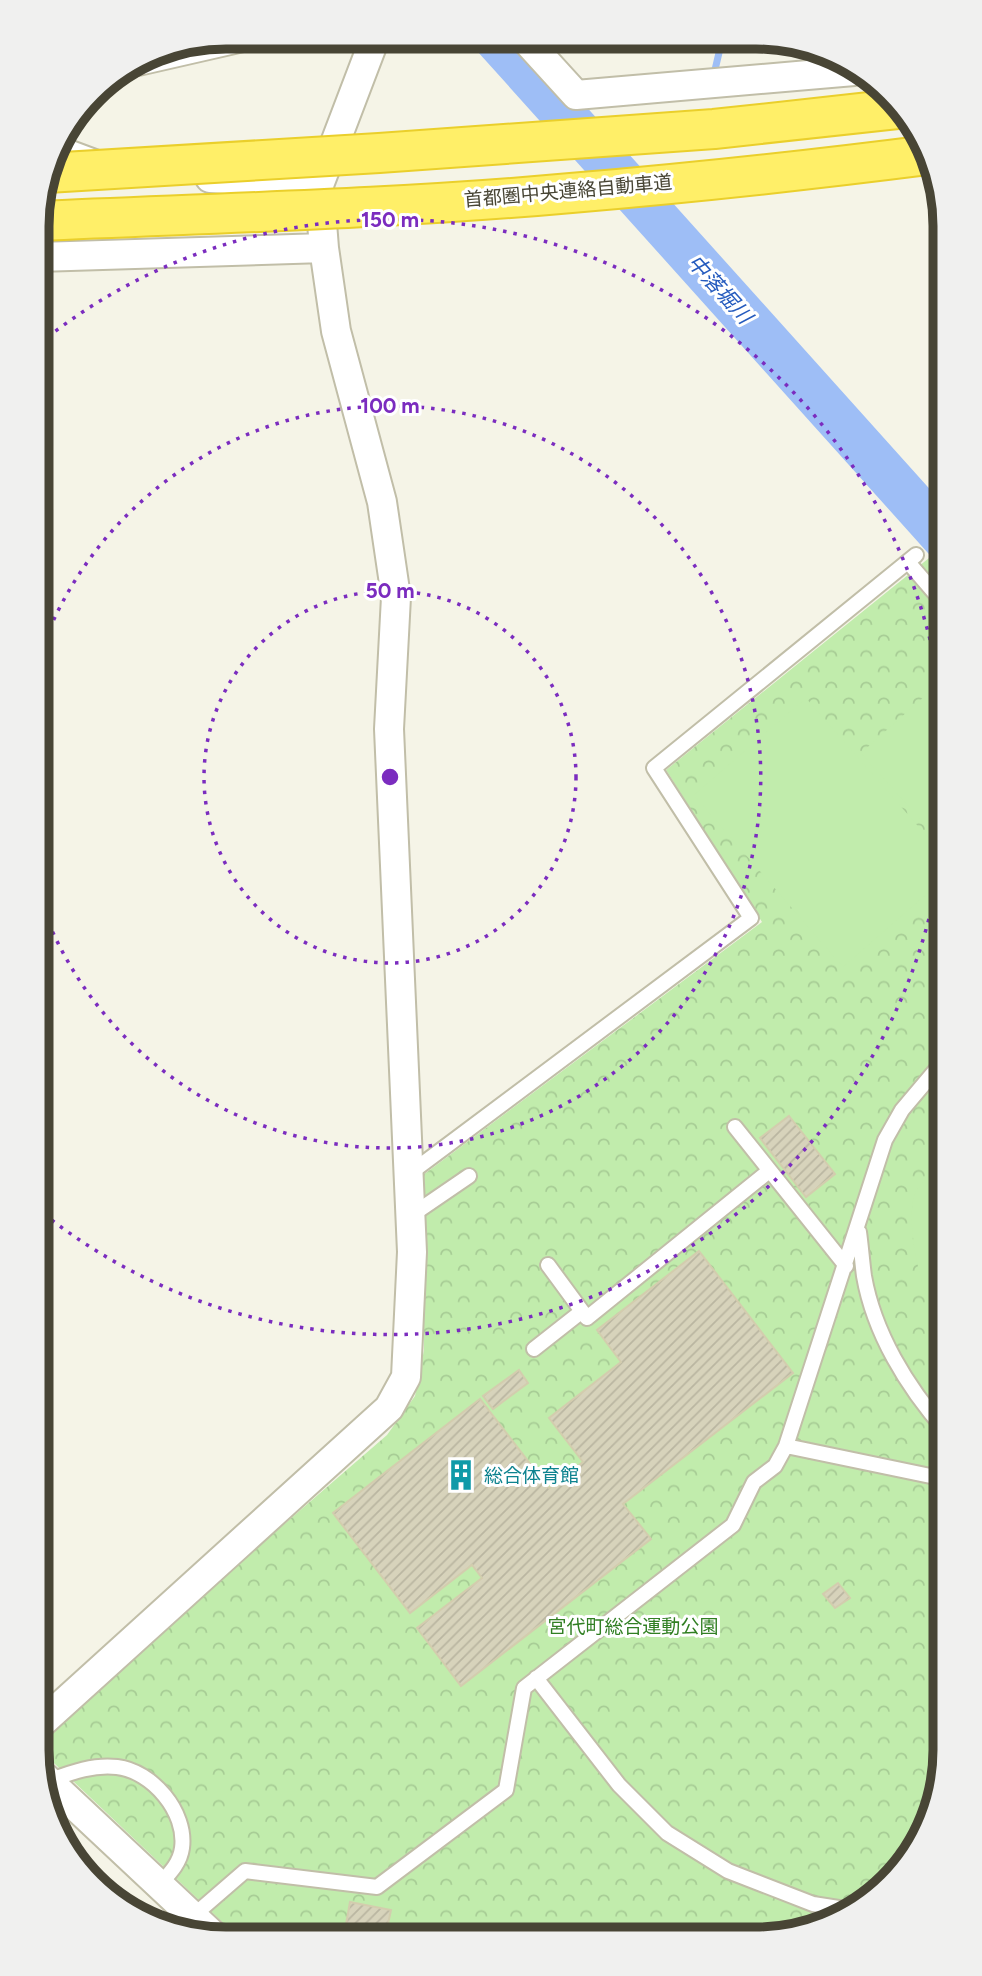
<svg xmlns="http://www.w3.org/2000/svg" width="982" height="1976" font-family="Figtree,'Noto Sans JP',sans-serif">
	<defs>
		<pattern id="park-crowns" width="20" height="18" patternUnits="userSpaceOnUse" patternTransform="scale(1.75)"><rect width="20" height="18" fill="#c1ecac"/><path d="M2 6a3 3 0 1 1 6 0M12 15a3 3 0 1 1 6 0" fill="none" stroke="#a7cc95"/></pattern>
		<pattern id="building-hatch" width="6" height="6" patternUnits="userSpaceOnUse" patternTransform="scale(1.75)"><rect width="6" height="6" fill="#d7d3bb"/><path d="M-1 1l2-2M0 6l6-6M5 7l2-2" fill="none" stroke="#bab6a1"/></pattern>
	</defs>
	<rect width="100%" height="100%" fill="#f5f4e7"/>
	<path fill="url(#park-crowns)" d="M 934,554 L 945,564 L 945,1763 L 906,1866 L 817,1929 L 756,1939 L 239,1938 L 38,1748 L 41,1735 L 387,1435 L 415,1396 L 424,1350 L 419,1178 L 762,922 L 666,770 Z"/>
	<path fill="#c1ecac" d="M 945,678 L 945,847 L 861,753 Z
		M 806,698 L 945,857 L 945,878 L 843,967 L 694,795 Z
		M 945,1159 L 945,1337 C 925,1307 905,1232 914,1196 C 916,1187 938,1168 945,1159 Z
		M 945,1703 L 945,1763 L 934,1792 C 932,1762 931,1731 945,1703 Z"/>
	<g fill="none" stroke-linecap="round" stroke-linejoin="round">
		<path stroke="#9ebef6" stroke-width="7" d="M 714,74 L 722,40"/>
		<path stroke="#9ebef6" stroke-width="44" d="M 495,38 L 945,539"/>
	</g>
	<path fill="url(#building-hatch)" stroke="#d3cdae" stroke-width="2" d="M 789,1116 L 835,1174 L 806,1197 L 760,1138 Z
		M 699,1251 L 793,1373 L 623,1504 L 651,1539 L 461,1686 L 417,1628 L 482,1578 L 472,1565 L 410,1613 L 333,1513 L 480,1399 L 549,1488 L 583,1462 L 549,1418 L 621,1362 L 597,1330 Z
		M 519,1370 L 528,1383 L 493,1409 L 483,1396 Z
		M 838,1583 L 850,1598 L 835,1608 L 823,1594 Z
		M 350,1902 L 391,1910 L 385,1938 L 345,1930 Z"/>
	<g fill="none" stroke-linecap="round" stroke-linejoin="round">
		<defs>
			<path id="lane" d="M 908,562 L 945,605
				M 735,1127 L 846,1266
				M 409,1174 L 751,918 L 654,768 L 916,555
				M 409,1217 L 469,1176
				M 859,1232 C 861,1246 862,1261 864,1276 C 874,1333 907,1387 945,1430
				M 548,1265 L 587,1318 L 769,1171
				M 534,1349 L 581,1312
				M 786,1446 L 945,1479
				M 536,1678 L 619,1785 L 667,1833 L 728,1871 L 813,1904 L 845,1909
				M 48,1781 C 70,1773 93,1764 117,1767 C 152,1771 187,1812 182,1848 C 180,1863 170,1873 160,1884
				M 193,1916 L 245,1871 L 377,1887 L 506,1790 L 524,1688 L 733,1525 L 754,1482 L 775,1466 L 786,1446 L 885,1140 L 902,1110 L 945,1059"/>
			<path id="street" d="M 525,39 L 576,95 L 854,71
				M 138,61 L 243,37
				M 54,149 L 97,165
				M 210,178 L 319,185
				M 38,257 L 324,248
				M 37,1727 L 389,1408 L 406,1377 L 412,1252 L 389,729 L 396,597 L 382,502 L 336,331 L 324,248 L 319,185 L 375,38
				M 41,1774 L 216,1938"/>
		</defs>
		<use href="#lane" stroke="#c1bea8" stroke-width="18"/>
		<use href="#street" stroke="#c1bea8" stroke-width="32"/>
		<use href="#lane" stroke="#fff" stroke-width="14"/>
		<use href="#street" stroke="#fff" stroke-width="28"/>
		<defs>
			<path id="highway-bridge" d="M 47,173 L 379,153 L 714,129 L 897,109
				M 38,221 C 216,213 394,209 571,193 C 690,183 810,170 928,155"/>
		</defs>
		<use href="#highway-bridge" stroke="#eacf2b" stroke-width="42" stroke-linecap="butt"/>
		<use href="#highway-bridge" stroke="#ffef68" stroke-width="38"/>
	</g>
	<g fill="none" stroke="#7b2cbf" stroke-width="3.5" stroke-dasharray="3.5 7">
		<circle cx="390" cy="777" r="186"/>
		<path d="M38 659A371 371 0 1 1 38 895"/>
		<path d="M945 826A557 557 0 0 1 39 1210M39 344A557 557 0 0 1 945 728"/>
	</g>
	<defs>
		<symbol id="building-bare" viewBox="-9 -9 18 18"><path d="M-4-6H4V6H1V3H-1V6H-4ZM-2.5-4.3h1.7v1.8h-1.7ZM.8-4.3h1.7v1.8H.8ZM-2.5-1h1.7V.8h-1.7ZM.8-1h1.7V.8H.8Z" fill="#0f9aa8" stroke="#fff" stroke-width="2.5" paint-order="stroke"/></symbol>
	</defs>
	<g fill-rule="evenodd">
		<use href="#building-bare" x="439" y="1453" width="44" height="44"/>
	</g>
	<g text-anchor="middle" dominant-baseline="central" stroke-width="6" stroke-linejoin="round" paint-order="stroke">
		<g font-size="19" fill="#484535" stroke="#fff">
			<text transform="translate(568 191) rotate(-5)">首都圏中央連絡自動車道</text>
		</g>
		<g font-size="19" fill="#0d838f" stroke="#fff" text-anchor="start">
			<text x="484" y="1475">総合体育館</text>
		</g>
		<g font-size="19" fill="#317f23" stroke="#fff">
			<text x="633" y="1626">宮代町総合運動公園</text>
		</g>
		<g font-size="21" font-style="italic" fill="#255bbe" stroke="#fff">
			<text transform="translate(720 289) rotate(48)">中落堀川</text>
		</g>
	</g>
	<path d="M0 0H982V1976H0ZM226 49H756A177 177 0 0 1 933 226V1750A177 177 0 0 1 756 1927H226A177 177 0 0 1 49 1750V226A177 177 0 0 1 226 49Z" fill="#f0f0ef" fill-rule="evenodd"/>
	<path fill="none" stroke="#484535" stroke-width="9" d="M226 49H756A177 177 0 0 1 933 226V1750A177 177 0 0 1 756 1927H226A177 177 0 0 1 49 1750V226A177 177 0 0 1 226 49Z"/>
	<circle cx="390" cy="777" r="10" fill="#7b2cbf" stroke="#fff" stroke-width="3.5"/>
	<g font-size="21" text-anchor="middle" font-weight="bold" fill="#7b2cbf" stroke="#fff" stroke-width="6" stroke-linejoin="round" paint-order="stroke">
		<text x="390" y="227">150 m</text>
		<text x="390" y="413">100 m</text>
		<text x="390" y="598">50 m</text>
	</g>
</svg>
